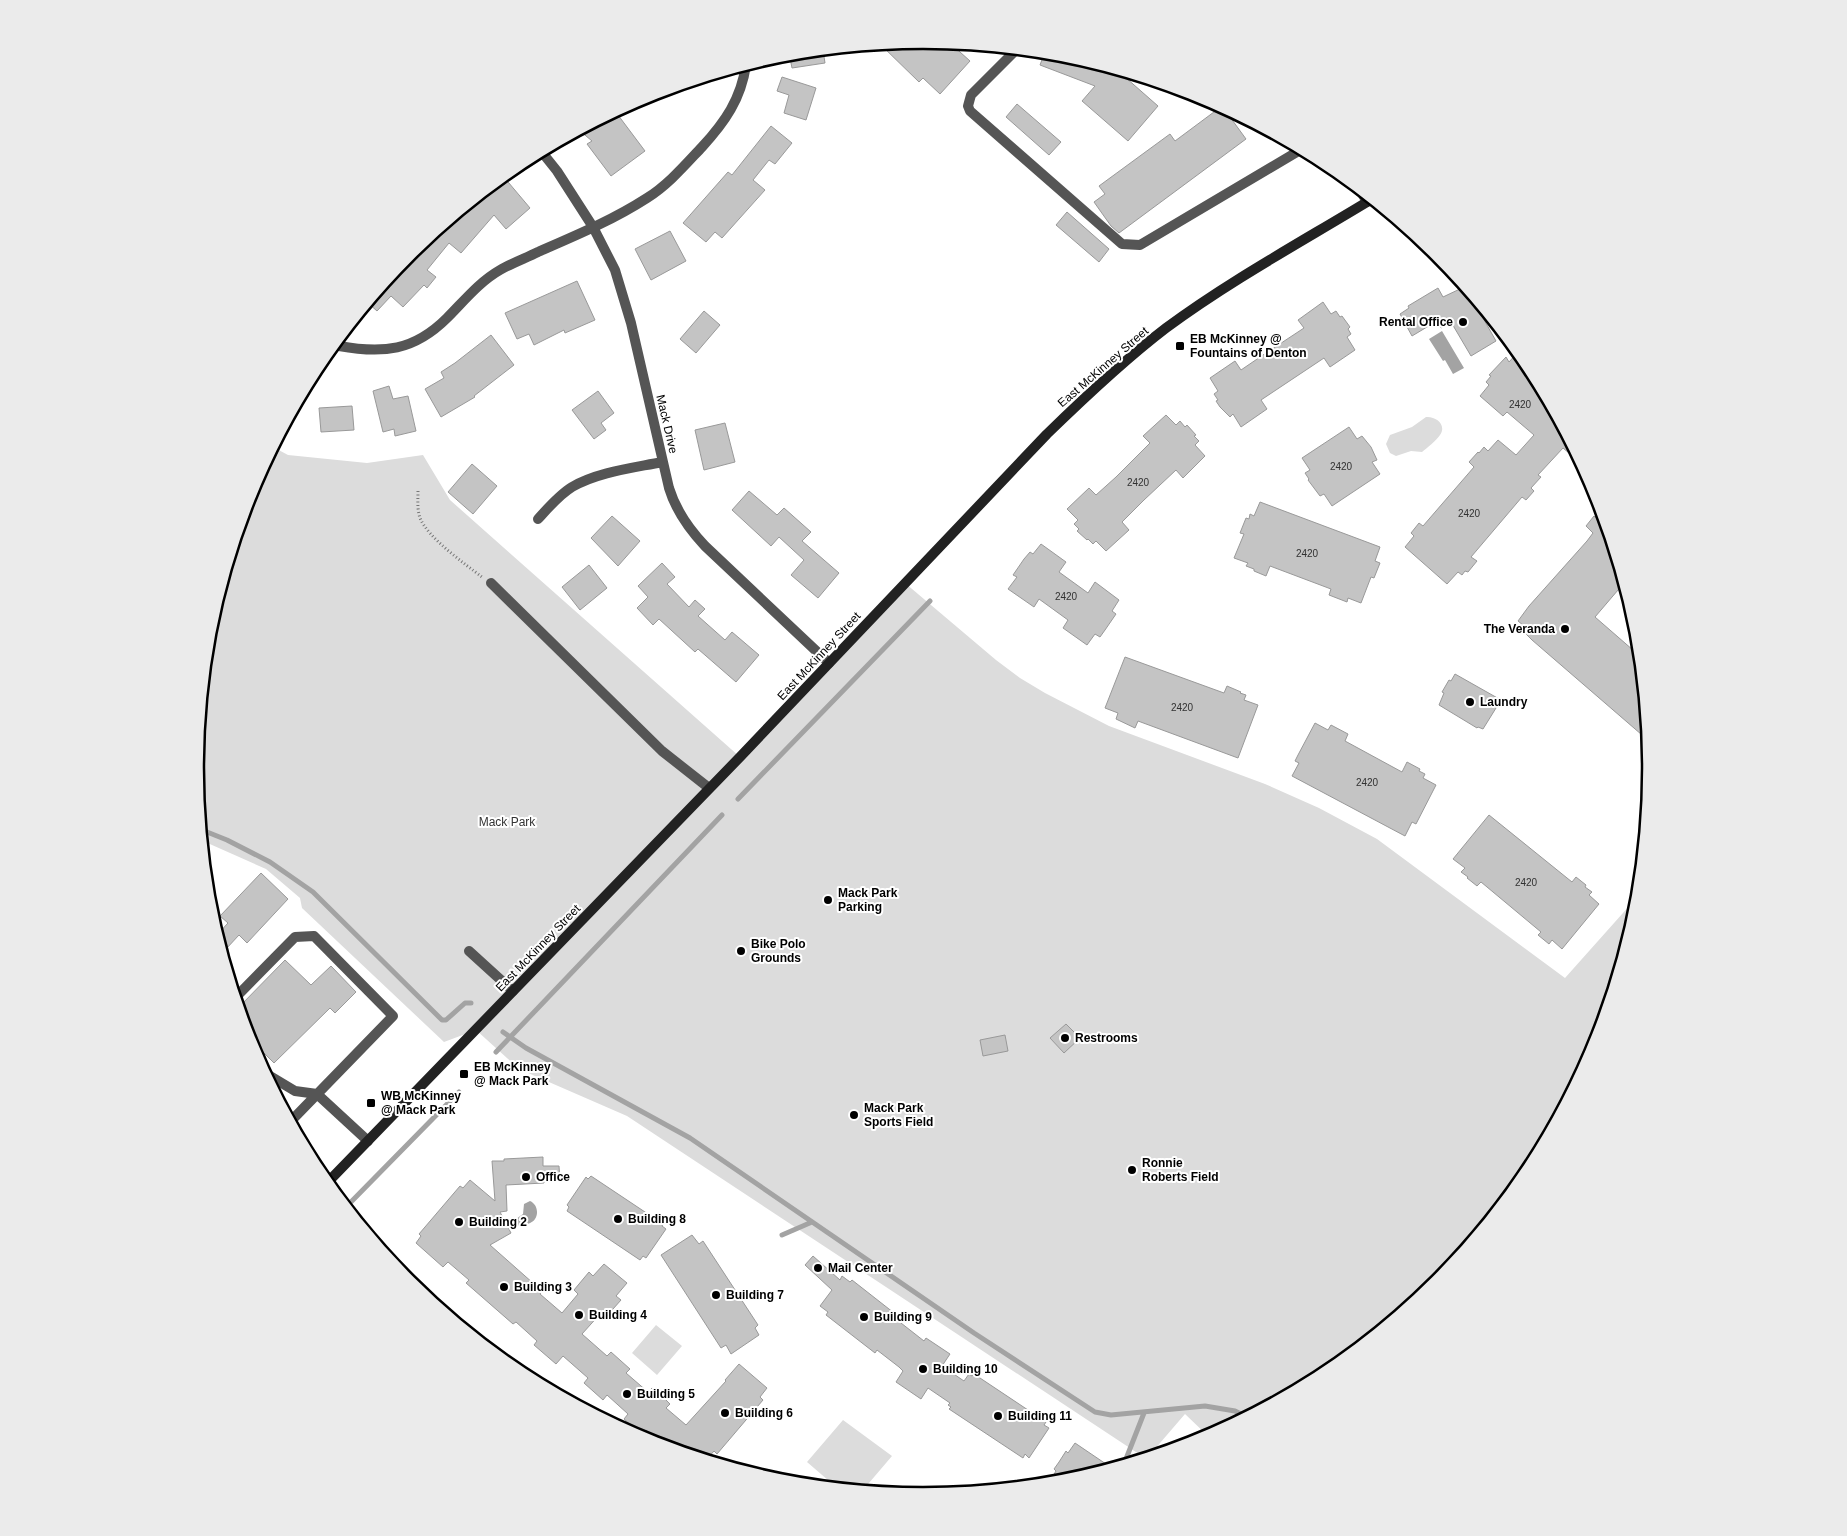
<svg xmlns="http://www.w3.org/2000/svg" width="1847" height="1536" font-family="Helvetica,sans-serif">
	<rect width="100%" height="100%" fill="#fff"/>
	<path fill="#dcdcdc" d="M 1426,417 C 1436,416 1447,425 1440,435 C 1437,440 1426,449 1422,452 L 1411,451 L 1396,456 L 1390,453 L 1386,444 L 1390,435 L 1412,427 Z
		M 273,447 L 288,455 L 367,463 L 423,455 L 450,500 L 740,757 L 905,583 L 996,660 L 1020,678 L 1045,693 L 1109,726 L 1265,784 L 1319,808 L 1377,839 L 1565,978 L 1639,895 L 1637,910 L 1596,1047 L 1529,1173 L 1438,1283 L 1328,1373 L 1209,1437 L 1185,1414 L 1148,1457 L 1145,1458 L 627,1116 L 519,1069 L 476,1030 L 444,1042 L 302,908 L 300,898 L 266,869 L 203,841 L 196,768 L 210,626 L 251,489 Z
		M 656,1325 L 682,1346 L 657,1375 L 632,1353 Z
		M 843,1420 L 892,1456 L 863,1490 L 836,1487 L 807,1462 Z"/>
	<path fill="#a3a3a3" d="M 1442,331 L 1464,368 L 1453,374 L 1445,360 L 1443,361 L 1429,339 Z
		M 530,1201 C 537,1204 539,1213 535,1219 C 533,1223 523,1226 519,1226 L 516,1222 L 516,1219 L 523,1214 L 524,1204 Z"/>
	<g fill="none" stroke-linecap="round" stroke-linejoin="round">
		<path stroke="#a3a3a3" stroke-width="5" d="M 738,799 L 930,601
			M 202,830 L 227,840 L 270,862 L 313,892 L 442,1020 L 446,1020 L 465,1003 L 471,1003
			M 503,1032 L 526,1048 L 690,1138 L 974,1333 L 1095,1412 L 1111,1415 L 1205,1406 L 1235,1411 L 1247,1417
			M 496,1052 L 722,815
			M 348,1205 L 459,1092
			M 782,1235 L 812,1222
			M 1124,1464 L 1144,1413"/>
	</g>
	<path fill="#c4c4c4" stroke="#999" d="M 924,40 L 950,43 L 970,61 L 940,94 L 923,78 L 919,82 L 880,44 Z
		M 823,50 L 825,63 L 792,68 L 789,53 Z
		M 1045,52 L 1066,54 L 1117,70 L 1158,106 L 1128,141 L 1082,101 L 1095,86 L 1040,65 Z
		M 782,77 L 816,88 L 806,120 L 784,113 L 789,95 L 777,91 Z
		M 1017,104 L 1061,142 L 1049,155 L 1006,117 Z
		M 1222,106 L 1246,139 L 1119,233 L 1111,226 L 1094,202 L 1105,194 L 1099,186 L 1170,134 L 1175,141 Z
		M 615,111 L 645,151 L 611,176 L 587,144 L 592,141 L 579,130 Z
		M 771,126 L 792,143 L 775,164 L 769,160 L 753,180 L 765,190 L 722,238 L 715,232 L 706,242 L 683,223 L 728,172 L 732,175 Z
		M 503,176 L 530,208 L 506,229 L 494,215 L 461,253 L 449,243 L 427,270 L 436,277 L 427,288 L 424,285 L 403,307 L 391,296 L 377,311 L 368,303 L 409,253 L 425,240 L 431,245 L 461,210 Z
		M 1067,212 L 1109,249 L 1099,262 L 1056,225 Z
		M 670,231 L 686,261 L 651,280 L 635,249 Z
		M 577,281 L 595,320 L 565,333 L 564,330 L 534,345 L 529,334 L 517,339 L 505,313 Z
		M 1438,288 L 1443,297 L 1462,288 L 1468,299 L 1470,297 L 1474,302 L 1496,341 L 1471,356 L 1451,322 L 1441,328 L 1437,321 L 1412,336 L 1400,314 L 1409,308 L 1408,306 Z
		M 1323,302 L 1331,314 L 1336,311 L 1340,317 L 1342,316 L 1350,327 L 1348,329 L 1351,334 L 1347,337 L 1355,350 L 1330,367 L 1324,358 L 1261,400 L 1267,409 L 1241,427 L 1233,414 L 1230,417 L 1220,407 L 1216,401 L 1218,400 L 1214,394 L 1218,391 L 1210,378 L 1235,361 L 1241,370 L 1263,355 L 1304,328 L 1298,320 Z
		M 704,311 L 720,325 L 696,353 L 680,339 Z
		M 491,335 L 514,365 L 474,396 L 475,397 L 441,417 L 425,389 L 444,378 L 441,372 L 455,363 Z
		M 1518,352 L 1529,364 L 1582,464 L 1563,448 L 1538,475 L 1541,477 L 1531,488 L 1534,491 L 1526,500 L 1522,497 L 1471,557 L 1477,561 L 1468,572 L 1465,571 L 1462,575 L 1458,572 L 1447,584 L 1405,547 L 1414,536 L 1411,533 L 1419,523 L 1423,526 L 1474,467 L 1469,462 L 1478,452 L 1479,453 L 1484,447 L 1488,451 L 1498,440 L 1516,455 L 1534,435 L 1507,412 L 1503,416 L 1480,396 L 1489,385 L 1486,382 L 1491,376 L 1489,375 L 1506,357 L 1509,362 Z
		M 389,386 L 393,399 L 408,396 L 416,431 L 395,436 L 394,429 L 383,432 L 373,391 Z
		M 598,391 L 614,413 L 601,423 L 606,430 L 594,439 L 572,410 Z
		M 352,406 L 354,430 L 321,432 L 319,408 Z
		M 1166,415 L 1176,425 L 1180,421 L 1185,427 L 1187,425 L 1196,435 L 1194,436 L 1199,441 L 1195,445 L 1205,456 L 1183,478 L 1176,470 L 1144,500 L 1122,522 L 1129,530 L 1106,551 L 1096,541 L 1093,544 L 1088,539 L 1087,540 L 1077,531 L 1079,529 L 1074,524 L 1078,520 L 1067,509 L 1089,488 L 1096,495 L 1116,477 L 1150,443 L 1143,436 Z
		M 725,423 L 735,462 L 704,470 L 695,430 Z
		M 1349,427 L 1357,439 L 1362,436 L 1371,447 L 1377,460 L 1372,462 L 1380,474 L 1332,506 L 1324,494 L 1320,496 L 1308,480 L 1309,479 L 1305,473 L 1310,470 L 1302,458 Z
		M 472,464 L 497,486 L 473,514 L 448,492 Z
		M 749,491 L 777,515 L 784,508 L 811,532 L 802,541 L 839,573 L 818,598 L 791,575 L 804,560 L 779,537 L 771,546 L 732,510 Z
		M 1260,502 L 1380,547 L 1375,561 L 1380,563 L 1374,578 L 1371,577 L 1361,603 L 1348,598 L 1347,602 L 1329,595 L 1331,589 L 1270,566 L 1266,576 L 1254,571 L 1254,569 L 1246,566 L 1248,563 L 1234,558 L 1244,534 L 1240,533 L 1246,518 L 1249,519 L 1250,514 L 1254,516 Z
		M 1603,512 L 1624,583 L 1595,617 L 1641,657 L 1649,741 L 1532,640 L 1526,634 L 1529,630 L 1518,621 L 1529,606 L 1587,541 L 1593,533 L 1586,526 L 1594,516 L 1597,519 Z
		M 612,516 L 640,541 L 618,566 L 591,538 Z
		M 1041,544 L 1066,562 L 1059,572 L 1088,593 L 1095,582 L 1119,600 L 1112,611 L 1116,614 L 1105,630 L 1100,637 L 1095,634 L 1087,645 L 1063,628 L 1068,620 L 1039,599 L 1034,607 L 1008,589 L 1017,577 L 1013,575 L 1024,559 L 1030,552 L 1033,554 Z
		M 662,563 L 675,577 L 667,584 L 689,607 L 695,600 L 705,609 L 698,616 L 725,640 L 732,632 L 759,655 L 736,682 L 698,649 L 695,652 L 659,619 L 653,625 L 637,608 L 648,597 L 638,586 Z
		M 589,565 L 607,588 L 580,610 L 562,587 Z
		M 1125,657 L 1224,693 L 1227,686 L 1241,692 L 1240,693 L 1246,695 L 1244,700 L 1258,705 L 1238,758 L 1138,721 L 1135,728 L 1116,719 L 1118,713 L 1105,708 Z
		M 1455,674 L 1501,700 L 1483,729 L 1478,727 L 1477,728 L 1439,705 L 1444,693 L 1442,692 L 1449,680 L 1451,681 Z
		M 1315,723 L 1328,730 L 1331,725 L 1348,734 L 1345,741 L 1402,772 L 1407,762 L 1420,769 L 1419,771 L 1425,774 L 1423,778 L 1436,785 L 1416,824 L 1412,822 L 1405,836 L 1292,776 L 1299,763 L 1295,761 L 1298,755 Z
		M 1489,815 L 1572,882 L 1576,877 L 1586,885 L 1585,887 L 1592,892 L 1589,895 L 1599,904 L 1562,949 L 1552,940 L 1549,944 L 1538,935 L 1541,932 L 1481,882 L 1477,886 L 1467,878 L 1468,877 L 1461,872 L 1465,868 L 1453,859 Z
		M 261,873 L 288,899 L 247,943 L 239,935 L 226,949 L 220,943 L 217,935 L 228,923 L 220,916 Z
		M 285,960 L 311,985 L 331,966 L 356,992 L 335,1013 L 330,1008 L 274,1063 L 248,1037 L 239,1007 Z
		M 1066,1024 L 1080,1038 L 1064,1053 L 1050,1038 Z
		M 1005,1035 L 1008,1051 L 983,1056 L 980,1040 Z
		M 543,1157 L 543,1166 L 559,1166 L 560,1181 L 544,1181 L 544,1183 L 506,1185 L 507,1211 L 500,1212 L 511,1233 L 490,1245 L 542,1291 L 540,1294 L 562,1313 L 578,1294 L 574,1290 L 589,1272 L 593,1276 L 604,1264 L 627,1283 L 616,1296 L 621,1300 L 605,1318 L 600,1314 L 582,1334 L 607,1356 L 611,1352 L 630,1369 L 626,1373 L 648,1392 L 652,1388 L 661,1395 L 670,1404 L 666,1408 L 686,1425 L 726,1381 L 725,1380 L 739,1364 L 767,1388 L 760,1397 L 763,1400 L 717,1454 L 714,1451 L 707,1459 L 665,1447 L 646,1430 L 642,1435 L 624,1419 L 628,1414 L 607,1395 L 603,1400 L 584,1383 L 588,1378 L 563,1356 L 556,1364 L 534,1345 L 537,1341 L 516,1322 L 513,1324 L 466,1283 L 469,1280 L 448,1262 L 443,1267 L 416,1243 L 421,1236 L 419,1234 L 460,1186 L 463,1188 L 470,1180 L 495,1201 L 492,1161 L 504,1161 L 504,1159 Z
		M 591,1176 L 663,1224 L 662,1226 L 666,1229 L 646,1258 L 643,1256 L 640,1260 L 567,1211 L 569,1207 L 567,1205 L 586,1177 L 588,1179 Z
		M 692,1235 L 699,1244 L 703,1241 L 758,1325 L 755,1328 L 759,1335 L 731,1354 L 726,1345 L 721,1348 L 661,1255 Z
		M 813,1256 L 840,1280 L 842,1276 L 850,1282 L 852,1280 L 903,1320 L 901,1323 L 924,1341 L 926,1338 L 950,1354 L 942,1366 L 964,1381 L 969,1374 L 972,1376 L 974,1374 L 1046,1422 L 1044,1425 L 1049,1428 L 1029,1458 L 1025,1454 L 1023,1458 L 949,1409 L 951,1407 L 948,1405 L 950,1403 L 928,1388 L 921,1399 L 896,1382 L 903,1371 L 899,1367 L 877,1350 L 875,1353 L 826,1315 L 828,1312 L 820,1306 L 832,1290 L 805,1265 Z
		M 1075,1443 L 1106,1464 L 1101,1471 L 1065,1482 L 1048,1484 L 1056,1471 L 1054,1469 L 1059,1462 L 1066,1451 L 1068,1453 Z"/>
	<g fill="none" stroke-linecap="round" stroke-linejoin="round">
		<path stroke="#777" stroke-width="3" stroke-dasharray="1 2.5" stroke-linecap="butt" d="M 418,491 C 418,500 417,509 420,518 C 428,538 465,564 482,577"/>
		<path stroke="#555" stroke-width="10" d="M 1017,49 L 971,95 L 968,106 L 970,111 L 1122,244 L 1140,245 L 1302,149
			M 1359,188 L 1367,202
			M 491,583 L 662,751 L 709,788
			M 469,951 L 513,991
			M 236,997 L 295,937 L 314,936 L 393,1016 L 291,1121
			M 265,1073 L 295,1091 L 317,1094 L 368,1141"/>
		<path stroke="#555" stroke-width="10" d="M 541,151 L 557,171 L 593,227 L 615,270 L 631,323 L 669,488 C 676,511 689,529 705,546 L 829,663
			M 339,346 C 383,354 414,351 447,318 C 464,301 479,282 500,270 C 512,263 526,258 538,252 C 575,236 613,220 647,198 C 668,185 685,165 702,147 C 725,122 741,99 746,65
			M 538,519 C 548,508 559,495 572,487 C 598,472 633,468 662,462"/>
		<path stroke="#222" stroke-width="10" d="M 327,1183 L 740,757 L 1047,434 C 1085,397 1124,360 1166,328 C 1231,280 1303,241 1372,199"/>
	</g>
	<g fill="#000" stroke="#fff" stroke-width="2">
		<circle cx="1463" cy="322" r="5"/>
		<rect x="1175" y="341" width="10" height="10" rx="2.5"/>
		<circle cx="1565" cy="629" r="5"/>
		<circle cx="1470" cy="702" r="5"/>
		<circle cx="828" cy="900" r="5"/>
		<circle cx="741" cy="951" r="5"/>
		<circle cx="1065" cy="1038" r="5"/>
		<rect x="459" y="1069" width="10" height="10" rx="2.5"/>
		<rect x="366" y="1098" width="10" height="10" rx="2.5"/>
		<circle cx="854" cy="1115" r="5"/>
		<circle cx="1132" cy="1170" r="5"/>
		<circle cx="526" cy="1177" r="5"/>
		<circle cx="618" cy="1219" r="5"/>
		<circle cx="459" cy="1222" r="5"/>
		<circle cx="818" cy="1268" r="5"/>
		<circle cx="504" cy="1287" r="5"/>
		<circle cx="716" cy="1295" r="5"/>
		<circle cx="579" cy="1315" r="5"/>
		<circle cx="864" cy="1317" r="5"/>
		<circle cx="923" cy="1369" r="5"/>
		<circle cx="627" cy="1394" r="5"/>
		<circle cx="725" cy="1413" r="5"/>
		<circle cx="998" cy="1416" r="5"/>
	</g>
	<g text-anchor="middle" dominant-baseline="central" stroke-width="4" stroke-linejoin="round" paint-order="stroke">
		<g font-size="10" fill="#313131">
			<text x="1520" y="404">2420</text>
			<text x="1341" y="466">2420</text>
			<text x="1138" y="482">2420</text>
			<text x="1469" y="513">2420</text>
			<text x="1307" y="553">2420</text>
			<text x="1066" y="596">2420</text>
			<text x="1182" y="707">2420</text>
			<text x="1367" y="782">2420</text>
			<text x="1526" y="882">2420</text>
		</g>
		<g font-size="12" font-weight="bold" fill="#000" stroke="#fff" text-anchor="start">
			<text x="1453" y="322" text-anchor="end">Rental Office</text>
			<text x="1190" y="339">EB McKinney @<tspan x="1190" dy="14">Fountains of Denton</tspan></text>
			<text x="1555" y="629" text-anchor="end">The Veranda</text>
			<text x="1480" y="702">Laundry</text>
			<text x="838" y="893">Mack Park<tspan x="838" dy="14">Parking</tspan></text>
			<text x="751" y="944">Bike Polo<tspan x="751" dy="14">Grounds</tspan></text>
			<text x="1075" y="1038">Restrooms</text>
			<text x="474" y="1067">EB McKinney<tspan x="474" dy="14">@ Mack Park</tspan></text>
			<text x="381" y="1096">WB McKinney<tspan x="381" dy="14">@ Mack Park</tspan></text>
			<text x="864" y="1108">Mack Park<tspan x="864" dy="14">Sports Field</tspan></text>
			<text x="1142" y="1163">Ronnie<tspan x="1142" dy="14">Roberts Field</tspan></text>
			<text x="536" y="1177">Office</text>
			<text x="628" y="1219">Building 8</text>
			<text x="469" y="1222">Building 2</text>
			<text x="828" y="1268">Mail Center</text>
			<text x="514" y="1287">Building 3</text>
			<text x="726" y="1295">Building 7</text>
			<text x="589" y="1315">Building 4</text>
			<text x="874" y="1317">Building 9</text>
			<text x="933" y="1369">Building 10</text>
			<text x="637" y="1394">Building 5</text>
			<text x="735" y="1413">Building 6</text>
			<text x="1008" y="1416">Building 11</text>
		</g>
		<g font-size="12" fill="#000" stroke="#fff">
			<text transform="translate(1103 367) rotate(-41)">East McKinney Street</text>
			<text transform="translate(667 424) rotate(77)">Mack Drive</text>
			<text transform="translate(819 656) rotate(-47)">East McKinney Street</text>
			<text transform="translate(538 948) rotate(-46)">East McKinney Street</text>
		</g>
		<g font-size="12" fill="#333" stroke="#fff">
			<text x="507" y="822">Mack Park</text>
		</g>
	</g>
	<path d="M0 0H1847V1536H0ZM204 768a719 719 0 1 1 1438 0a719 719 0 1 1-1438 0Z" fill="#ebebeb" fill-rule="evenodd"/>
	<path fill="none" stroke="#000" stroke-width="2.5" d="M204 768a719 719 0 1 1 1438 0a719 719 0 1 1-1438 0Z"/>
</svg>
